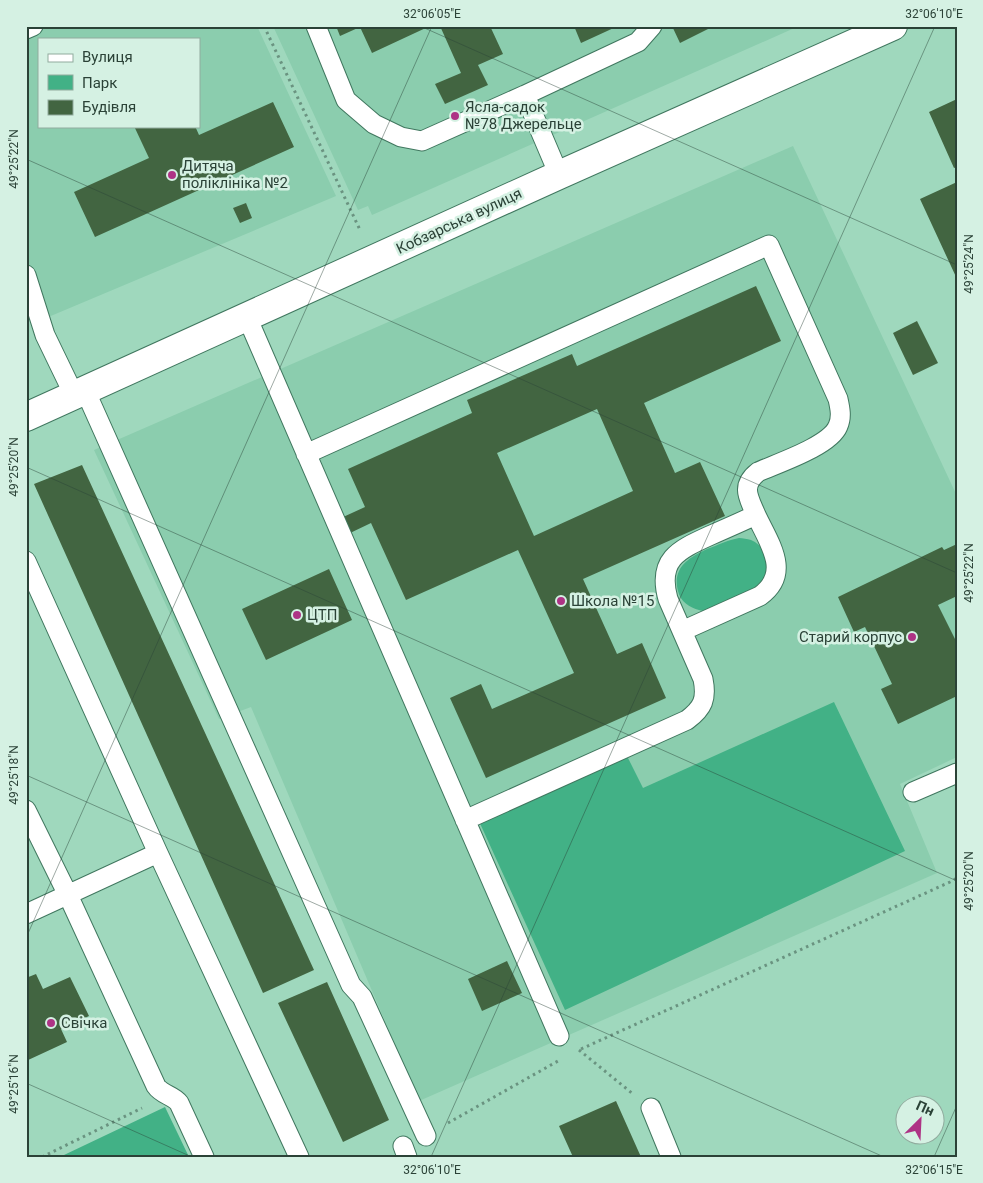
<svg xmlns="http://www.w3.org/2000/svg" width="983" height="1183" font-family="Roboto,sans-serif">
	<rect width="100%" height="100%" fill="#9fd8bd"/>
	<path fill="#8bcdae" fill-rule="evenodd" d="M 41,26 L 257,26 L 336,196 L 46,318 L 26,270 L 26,33 ZM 39,39 L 199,39 L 199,126 L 39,126 Z
		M 273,26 L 799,26 L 372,215 L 368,206 L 358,210 Z
		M 793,146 L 957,496 L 957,757 L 900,784 L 937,873 L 419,1101 L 251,707 L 219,719 L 94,450 Z"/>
	<path fill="#42b186" d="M 739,538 C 743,538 747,539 751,540 C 768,547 774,570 762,585 C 758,590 715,608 707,610 C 703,612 703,611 699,610 C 690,608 680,601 678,591 C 672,568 688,558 707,549 C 718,545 728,540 739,538 Z
		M 834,702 L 905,851 L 565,1010 L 478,819 L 624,750 L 643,788 Z
		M 165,1107 L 189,1157 L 63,1157 L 64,1155 Z"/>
	<path fill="#426541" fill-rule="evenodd" d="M 336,26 L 430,26 L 372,53 L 360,27 L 340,36 Z
		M 440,26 L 490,26 L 503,54 L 478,65 L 488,85 L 445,104 L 435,84 L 461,73 Z
		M 574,26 L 618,26 L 581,43 Z
		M 672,26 L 709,26 L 710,28 L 680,43 Z
		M 957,99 L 957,167 L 954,168 L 929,112 Z
		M 273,102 L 294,147 L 95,237 L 74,192 L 149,158 L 134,126 L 195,126 L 199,135 Z
		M 957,182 L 957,279 L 920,199 Z
		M 246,203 L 252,218 L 240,223 L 233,208 Z
		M 756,286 L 781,341 L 644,403 L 675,473 L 700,462 L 725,516 L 583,579 L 617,654 L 642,643 L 666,698 L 486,778 L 450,698 L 481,684 L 492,709 L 574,673 L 518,550 L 406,600 L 371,523 L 348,534 L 341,518 L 365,507 L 348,469 L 472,413 L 467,400 L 572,354 L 577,366 ZM 597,409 L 633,491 L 534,536 L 497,453 Z
		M 917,321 L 938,363 L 913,375 L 893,333 Z
		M 82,465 L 314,970 L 263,993 L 34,484 Z
		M 957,544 L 957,596 L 938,605 L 957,643 L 957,696 L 898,724 L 881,689 L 892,684 L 865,627 L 854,632 L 838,597 L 942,547 L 944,550 Z
		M 329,569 L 352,620 L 266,660 L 242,609 Z
		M 507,961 L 522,993 L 482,1011 L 468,979 Z
		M 36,974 L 43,989 L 70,977 L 89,1016 L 61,1029 L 67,1042 L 26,1061 L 26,978 Z
		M 327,982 L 389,1120 L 343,1142 L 278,1003 Z
		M 616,1101 L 641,1157 L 573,1157 L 559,1126 Z"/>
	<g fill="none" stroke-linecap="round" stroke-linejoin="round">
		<defs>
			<path id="service" d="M 316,26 L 346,100 L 374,124 L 401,137 L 422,141 L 525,95 L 559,175
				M 26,29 L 33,26
				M 525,95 L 638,42 L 652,26
				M 26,275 L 45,335 L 74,395
				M 247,317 L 559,1036
				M 85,390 L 351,985 L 362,997 L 426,1136
				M 306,454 L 769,245 L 838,399 C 840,408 842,417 838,426 C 830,446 778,463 758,472 C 740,486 749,498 756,515 C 741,522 725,529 709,536 C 678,550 657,560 668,599 L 703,679 C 707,699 703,708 687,720 L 465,820
				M 26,561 L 158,853 L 299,1157
				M 682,631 L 760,596 C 792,573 769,543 756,515
				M 913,792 L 957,773
				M 26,810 L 68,895 L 156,1086 C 162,1095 173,1095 179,1103 L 204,1157
				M 26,914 L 158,853
				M 651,1108 L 671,1157
				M 403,1146 L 407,1157"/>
			<path id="minor" d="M 26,417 L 559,175 L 893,26"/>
		</defs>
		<use href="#service" stroke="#40775f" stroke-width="21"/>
		<use href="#minor" stroke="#40775f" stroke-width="30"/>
		<path stroke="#6a9380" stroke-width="3" stroke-dasharray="2.5 4" stroke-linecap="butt" d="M 264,26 L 360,230
			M 581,1049 L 950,882 L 957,878
			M 579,1050 L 633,1094
			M 448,1123 L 558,1061
			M 42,1157 L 142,1108"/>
		<use href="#service" stroke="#fff" stroke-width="19"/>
		<use href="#minor" stroke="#fff" stroke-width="28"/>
	</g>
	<path fill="none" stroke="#2b4237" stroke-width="1" stroke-opacity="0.45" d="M 420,26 L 957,265M 26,159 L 957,573M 26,467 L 957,881M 26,775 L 884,1157M 26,938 L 432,26M 26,1083 L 192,1157M 431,1157 L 935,26M 934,1157 L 957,1105"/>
	<g fill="#ae3385" stroke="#d5f1e3" stroke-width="2">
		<circle cx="455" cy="116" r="5"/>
		<circle cx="172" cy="175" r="5"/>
		<circle cx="561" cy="601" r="5"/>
		<circle cx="297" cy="615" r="5"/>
		<circle cx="912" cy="637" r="5"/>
		<circle cx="51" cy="1023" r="5"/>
	</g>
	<g text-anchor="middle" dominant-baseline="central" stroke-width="5" stroke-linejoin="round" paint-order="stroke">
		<g font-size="15" fill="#2b4237" stroke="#d5f1e3" text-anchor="start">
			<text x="465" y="107">Ясла-садок<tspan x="465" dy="17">№78 Джерельце</tspan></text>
			<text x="182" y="166">Дитяча<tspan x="182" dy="17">поліклініка №2</tspan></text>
			<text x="571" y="601">Школа №15</text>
			<text x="307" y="615">ЦТП</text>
			<text x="902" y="637" text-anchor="end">Старий корпус</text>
			<text x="61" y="1023">Свічка</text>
		</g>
		<g font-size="15" fill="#2b4237" stroke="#d5f1e3">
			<text transform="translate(459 221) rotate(-25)">Кобзарська вулиця</text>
		</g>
	</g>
	<rect width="983" height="1183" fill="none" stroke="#d5f1e3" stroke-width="55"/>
	<rect x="38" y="38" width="162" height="90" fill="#d5f1e3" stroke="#91ab9e"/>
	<rect x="48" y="54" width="25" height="8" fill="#ffffff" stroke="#91ab9e"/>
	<text x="82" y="62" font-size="15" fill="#2b4237">Вулиця</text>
	<rect x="48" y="75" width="25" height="15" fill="#42b186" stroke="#91ab9e"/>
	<text x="82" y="88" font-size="15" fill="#2b4237">Парк</text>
	<rect x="48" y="100" width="25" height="15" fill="#426541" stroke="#91ab9e"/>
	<text x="82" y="112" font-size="15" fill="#2b4237">Будівля</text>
	<g transform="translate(920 1120) rotate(24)"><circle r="24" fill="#d5f1e3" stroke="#91ab9e"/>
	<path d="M0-4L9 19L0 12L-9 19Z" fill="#ae3385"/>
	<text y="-8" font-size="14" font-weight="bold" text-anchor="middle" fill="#2b4237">Пн</text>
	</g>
	<rect x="28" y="28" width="928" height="1128" fill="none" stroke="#2b4237" stroke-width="2"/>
	<g font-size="12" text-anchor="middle" fill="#2b4237">
		<text x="432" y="18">32°06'05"E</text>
		<text x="934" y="18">32°06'10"E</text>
		<text transform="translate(14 159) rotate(-90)" y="4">49°25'22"N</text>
		<text transform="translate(969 264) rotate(-90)" y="4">49°25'24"N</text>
		<text transform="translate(14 467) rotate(-90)" y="4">49°25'20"N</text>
		<text transform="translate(969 573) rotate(-90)" y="4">49°25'22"N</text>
		<text transform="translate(14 775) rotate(-90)" y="4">49°25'18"N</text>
		<text transform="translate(969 881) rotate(-90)" y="4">49°25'20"N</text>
		<text transform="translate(14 1084) rotate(-90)" y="4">49°25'16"N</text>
		<text x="432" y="1174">32°06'10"E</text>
		<text x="934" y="1174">32°06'15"E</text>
	</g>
</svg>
